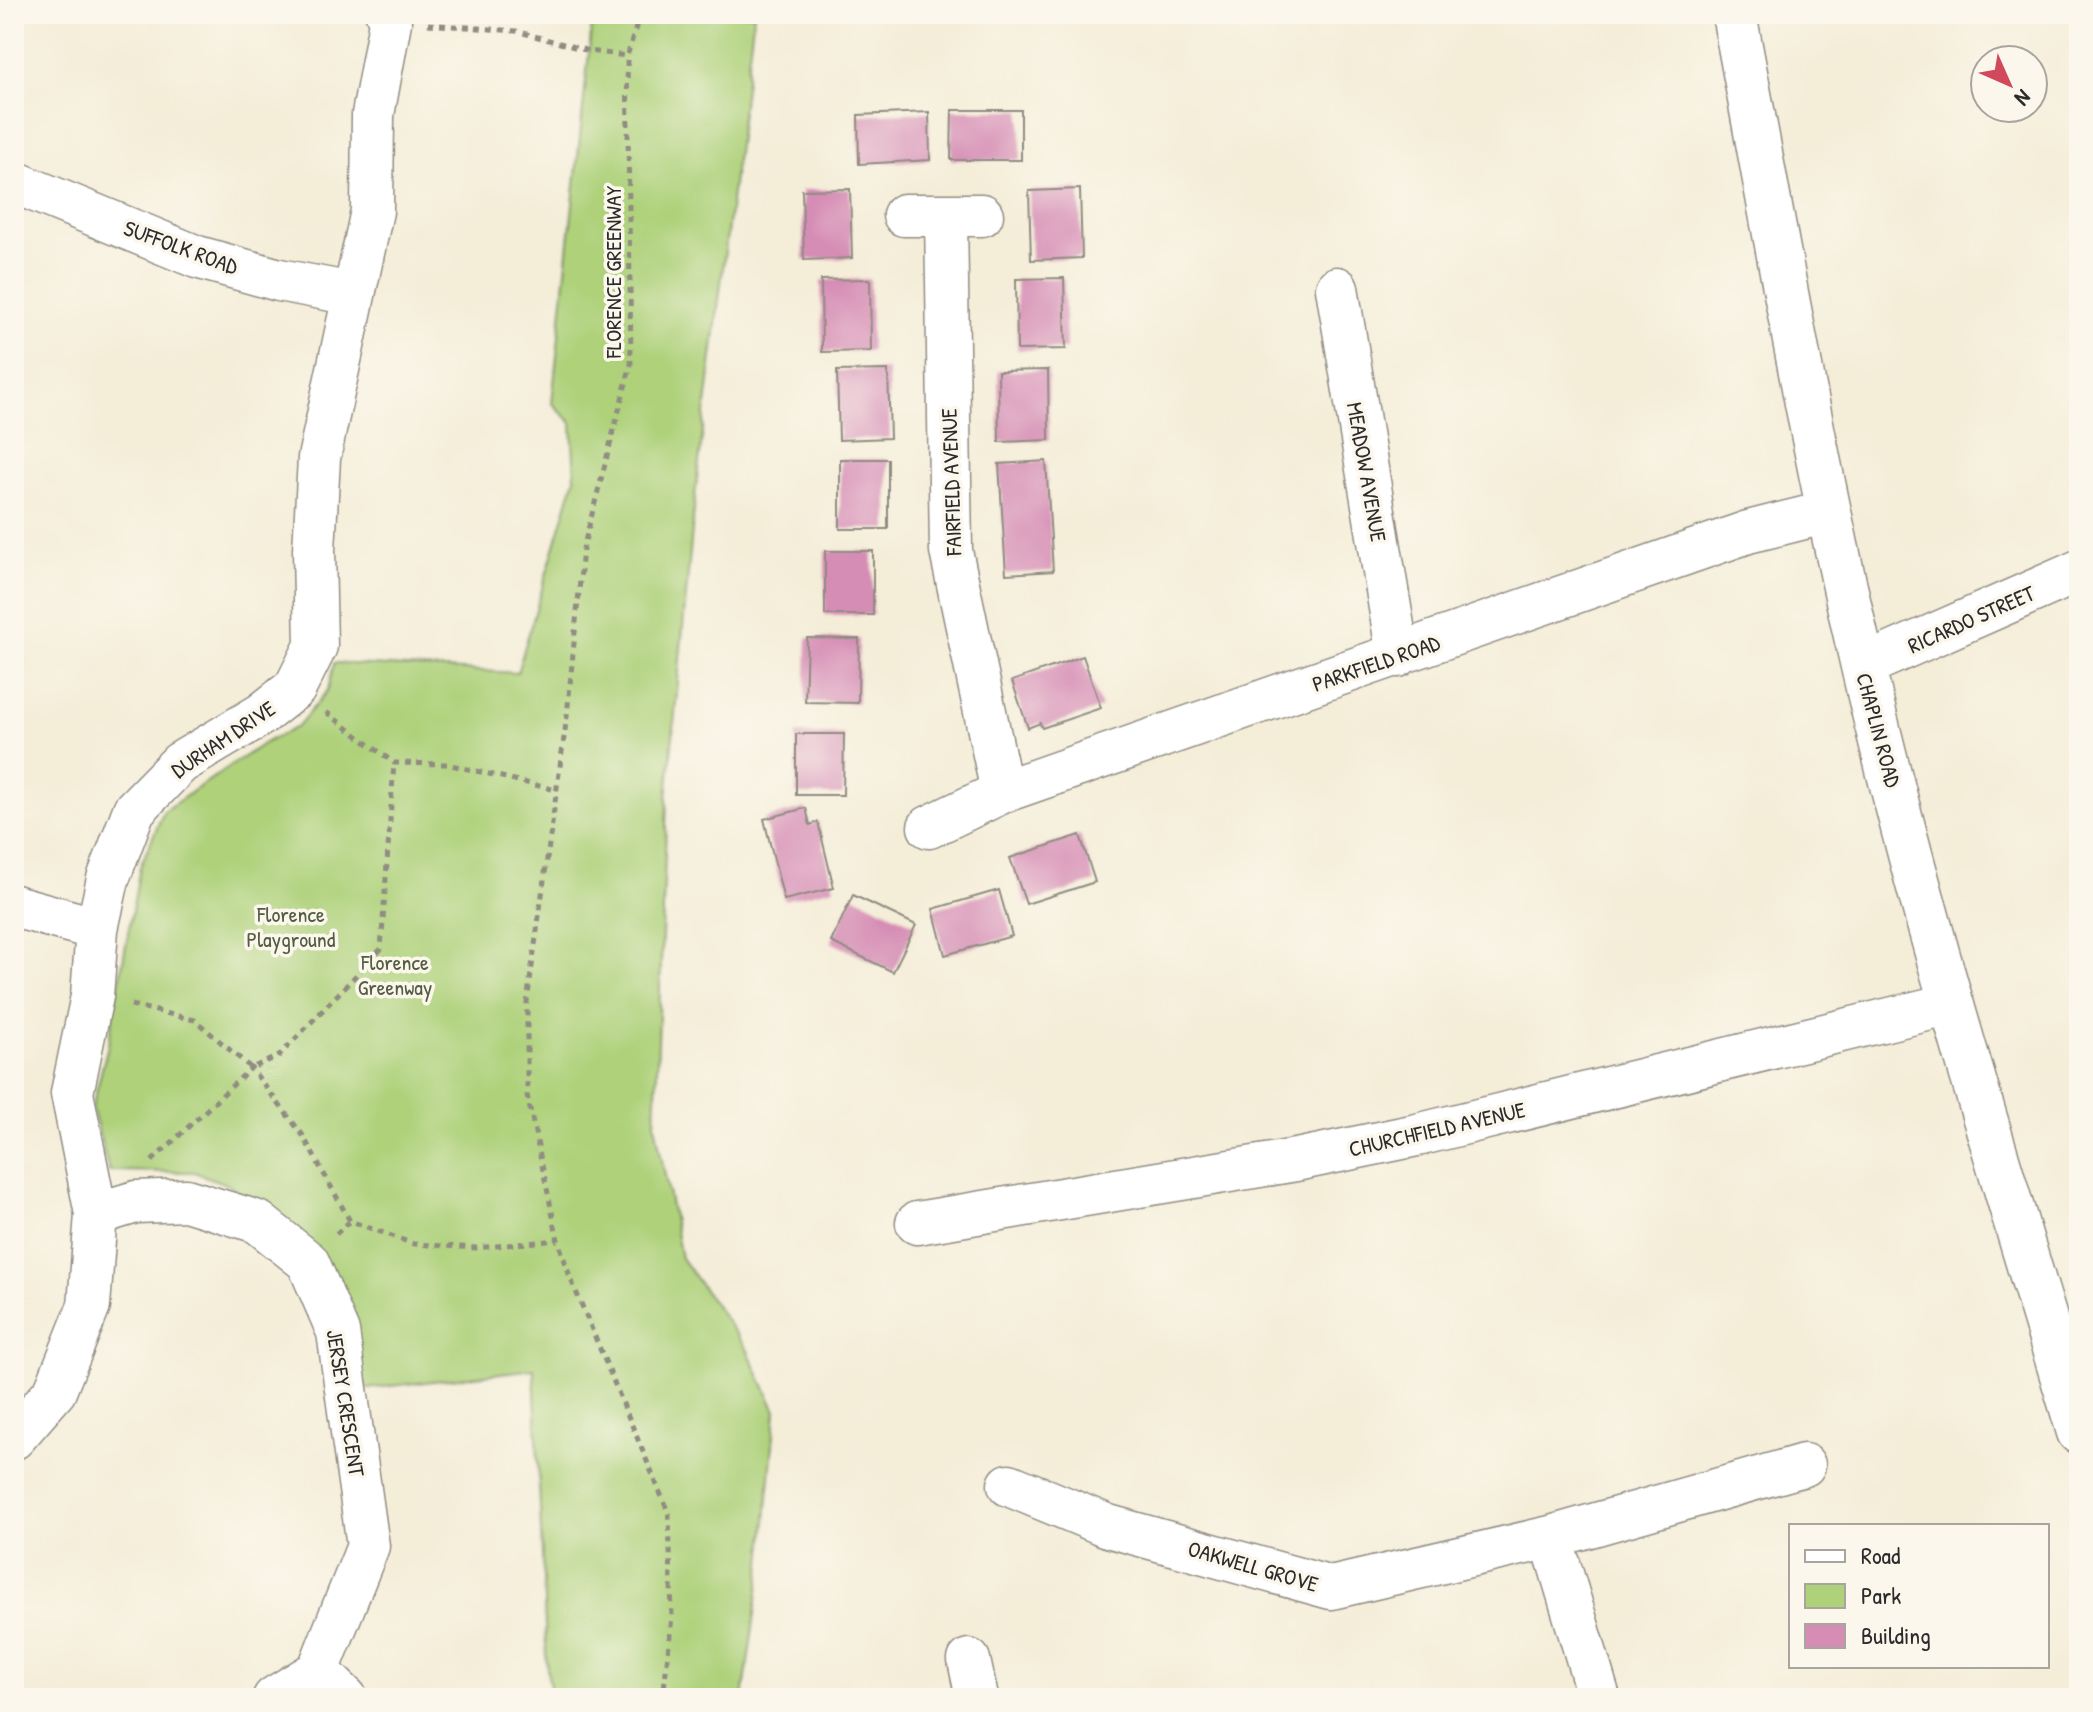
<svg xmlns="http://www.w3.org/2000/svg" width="2093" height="1712" font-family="'Patrick Hand',sans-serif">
	<rect width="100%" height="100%" fill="#fbf7ec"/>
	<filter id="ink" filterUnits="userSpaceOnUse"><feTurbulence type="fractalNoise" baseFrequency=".0125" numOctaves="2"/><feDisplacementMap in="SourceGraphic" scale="16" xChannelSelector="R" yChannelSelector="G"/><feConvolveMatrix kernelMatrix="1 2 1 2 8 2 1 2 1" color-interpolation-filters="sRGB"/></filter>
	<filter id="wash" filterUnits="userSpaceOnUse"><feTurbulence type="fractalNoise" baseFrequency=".006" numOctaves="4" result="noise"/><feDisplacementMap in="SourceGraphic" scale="32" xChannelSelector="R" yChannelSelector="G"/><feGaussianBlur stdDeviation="1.8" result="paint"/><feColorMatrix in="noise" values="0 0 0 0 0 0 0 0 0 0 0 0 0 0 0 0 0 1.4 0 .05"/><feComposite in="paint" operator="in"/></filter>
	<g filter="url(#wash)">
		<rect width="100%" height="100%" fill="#f4edd8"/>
		<path fill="#aed17a" stroke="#6c7e52" stroke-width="2" d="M 593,14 L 754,14 L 696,487 L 667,799 L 655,1124 L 681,1258 L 747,1349 L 776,1411 L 762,1564 L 743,1698 L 552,1698 L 547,1670 L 534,1369 L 367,1389 L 275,1213 L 226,1184 L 194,1172 L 109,1171 L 92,1108 L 108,1045 L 140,867 L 164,811 L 264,743 L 297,727 L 328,690 L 334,663 L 517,673 L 575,478 L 572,423 L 552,403 Z"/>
		<g id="blocks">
			<path fill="#d68db5" d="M 952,110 L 1021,110 L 1021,160 L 951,160 Z
				M 929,112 L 930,160 L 859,164 L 858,115 Z
				M 850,189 L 852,258 L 804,260 L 802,190 Z
				M 1080,189 L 1082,258 L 1031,260 L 1029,191 Z
				M 1064,278 L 1066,349 L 1017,350 L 1016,279 Z
				M 870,279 L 871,351 L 822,352 L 821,280 Z
				M 888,370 L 890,438 L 839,440 L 837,371 Z
				M 1048,370 L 1049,440 L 999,442 L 998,371 Z
				M 840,459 L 888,459 L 888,529 L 840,529 Z
				M 1046,461 L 1053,571 L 1006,574 L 999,464 Z
				M 825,551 L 873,551 L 873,615 L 825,615 Z
				M 807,638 L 859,639 L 858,703 L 805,702 Z
				M 1083,656 L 1101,708 L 1042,728 L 1040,723 L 1028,728 L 1012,681 Z
				M 796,734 L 844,734 L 843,795 L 796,795 Z
				M 806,808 L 810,825 L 818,822 L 834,888 L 784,900 L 764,819 Z
				M 1080,835 L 1095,882 L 1026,904 L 1010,858 Z
				M 999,890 L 1012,936 L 945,955 L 933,909 Z
				M 853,895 L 916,925 L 893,972 L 831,942 Z"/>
		</g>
	</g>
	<g filter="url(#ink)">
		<use href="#blocks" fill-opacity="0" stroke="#908c82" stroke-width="2"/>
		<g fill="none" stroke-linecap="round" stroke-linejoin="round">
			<defs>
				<path id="minor" d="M 14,182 L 197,257 L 279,280 L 353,294
					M 904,215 L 982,215
					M 946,215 L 951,551 L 1002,792
					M 1337,288 L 1398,656
					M 1863,666 L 2079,571
					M 929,827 L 1002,792 L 1748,532 L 1828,512
					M 14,906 L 97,929
					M 96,1214 L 136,1202 L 186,1200 L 258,1222 L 308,1262 L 338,1332 L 368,1546 L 318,1671 L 274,1698
					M 917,1223 L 1296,1160 L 1417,1135 L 1951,1004
					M 14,1438 L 55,1391 L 89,1306 L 96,1214 L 72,1093 L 92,996 L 97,929 L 108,879 L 134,810 L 180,763 L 262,714 L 295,688 L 316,646 L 314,550 L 319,458 L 372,211 L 373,115 L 390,22 L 387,14
					M 1009,1485 L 1108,1526 L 1331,1588 L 1551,1537 L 1804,1465
					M 1551,1537 L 1599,1698
					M 969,1660 L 977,1698
					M 318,1671 L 346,1698"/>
				<path id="tertiary" d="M 1734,14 C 1775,230 1812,448 1862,662 C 1922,922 2003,1177 2079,1432"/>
			</defs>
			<use href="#minor" stroke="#908c82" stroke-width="45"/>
			<use href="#tertiary" stroke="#908c82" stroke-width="47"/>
			<path stroke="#908c82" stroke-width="5" stroke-dasharray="6 6" stroke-linecap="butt" d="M 640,14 L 627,56 L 631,364 L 583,549 L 567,716 L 527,1002 L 527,1095 L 558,1240 L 570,1277 L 669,1514 L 672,1617 L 663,1698
				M 428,24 L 516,31 L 589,51 L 627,56
				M 326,712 L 394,763 L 447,764 L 556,790
				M 131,1005 L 195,1020 L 251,1068 L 279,1056 L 381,949 L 394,763
				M 152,1161 L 251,1068 L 302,1134 L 350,1221 L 414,1244 L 476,1248 L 558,1240
				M 336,1234 L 350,1221"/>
			<use href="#minor" stroke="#fff" stroke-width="42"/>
			<use href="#tertiary" stroke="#fff" stroke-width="44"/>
		</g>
	</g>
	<g text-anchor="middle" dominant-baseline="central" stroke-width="7" stroke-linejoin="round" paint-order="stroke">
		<g font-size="22" fill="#2b2b2b" stroke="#fbf7ec">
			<text transform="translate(181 247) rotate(20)">SUFFOLK ROAD</text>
			<text transform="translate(613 272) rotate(-90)">FLORENCE GREENWAY</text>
			<text transform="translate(1367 472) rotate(80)">MEADOW AVENUE</text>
			<text transform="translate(951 482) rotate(-92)">FAIRFIELD AVENUE</text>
			<text transform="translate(1971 619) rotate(-24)">RICARDO STREET</text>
			<text transform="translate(1376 663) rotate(-19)">PARKFIELD ROAD</text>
			<text transform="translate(1879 730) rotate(75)">CHAPLIN ROAD</text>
			<text transform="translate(223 739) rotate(-34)">DURHAM DRIVE</text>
			<text transform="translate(1437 1129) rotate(-13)">CHURCHFIELD AVENUE</text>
			<text transform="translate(346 1403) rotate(81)">JERSEY CRESCENT</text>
			<text transform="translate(1253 1566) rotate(16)">OAKWELL GROVE</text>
		</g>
		<g font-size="22" fill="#525d43" stroke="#fbf7ec">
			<text x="291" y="914">Florence<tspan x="291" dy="25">Playground</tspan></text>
			<text x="395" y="962">Florence<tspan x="395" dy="25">Greenway</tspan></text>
		</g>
	</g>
	<rect width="2093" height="1712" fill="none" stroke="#fbf7ec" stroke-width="48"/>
	<rect x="1789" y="1524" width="260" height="144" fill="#fbf7ec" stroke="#a8a59f" stroke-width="2"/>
	<rect x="1805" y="1550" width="40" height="12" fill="#ffffff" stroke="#a8a59f" stroke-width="2"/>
	<text x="1861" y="1564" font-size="24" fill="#2b2b2b">Road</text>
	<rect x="1805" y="1584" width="40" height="24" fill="#aed17a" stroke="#a8a59f" stroke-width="2"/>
	<text x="1861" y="1604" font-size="24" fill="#2b2b2b">Park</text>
	<rect x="1805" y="1624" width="40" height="24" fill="#d68db5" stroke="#a8a59f" stroke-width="2"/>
	<text x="1861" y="1644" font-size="24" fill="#2b2b2b">Building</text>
	<g transform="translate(2009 84) rotate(135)"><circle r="38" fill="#fbf7ec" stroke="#a8a59f" stroke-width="2"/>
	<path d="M0-6L14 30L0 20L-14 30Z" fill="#d1495b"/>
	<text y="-12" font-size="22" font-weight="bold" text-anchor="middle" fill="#2b2b2b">N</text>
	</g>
</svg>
